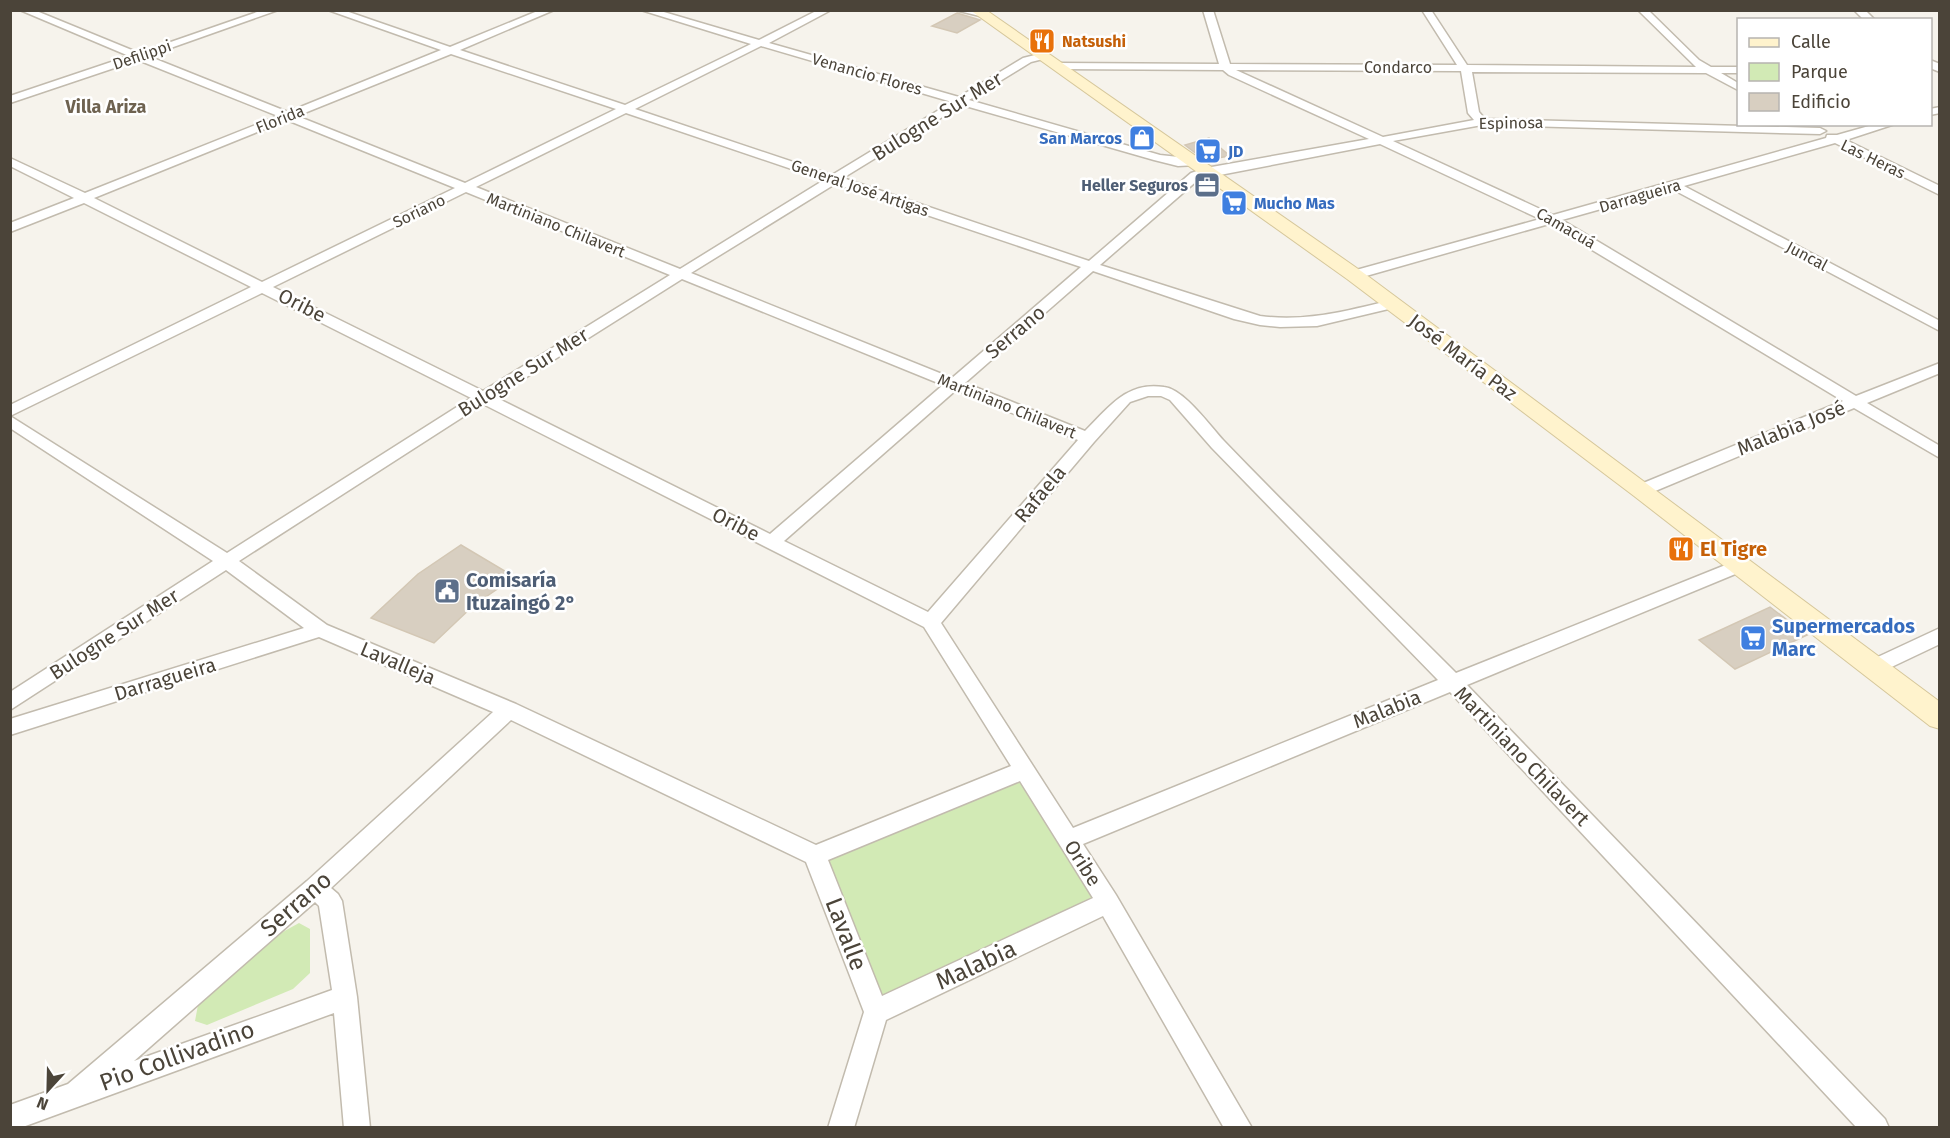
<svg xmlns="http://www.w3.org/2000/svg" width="1950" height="1138" font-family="'Fira Sans',sans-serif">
	<rect width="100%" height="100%" fill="#f6f3ec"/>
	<path fill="#d2eab5" d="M 1024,770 L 1108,902 L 876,1012 L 815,855 Z
		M 299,923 L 310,929 L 310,973 L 293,989 L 207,1025 L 195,1021 L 198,1005 L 279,934 Z"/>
	<path fill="#d8cfc1" stroke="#d3c7b4" stroke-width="1.5" d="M 957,13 L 980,20 L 957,33 L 932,26 Z
		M 1209,138 L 1230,156 L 1211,159 L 1202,158 L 1185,145 Z
		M 461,545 L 515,577 L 474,605 L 434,643 L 371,618 L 418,574 Z
		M 1770,607 L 1807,635 L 1735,669 L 1699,640 Z"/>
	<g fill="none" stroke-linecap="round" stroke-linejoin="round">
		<defs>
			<path id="street" d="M 20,10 L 34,10 L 139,53 L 263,10 L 278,10 L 148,56 L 288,112 L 441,50 L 328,10 L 343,10 L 450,47 L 540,10 L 554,10 L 460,50 L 625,105 L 751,44 L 641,10 L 657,10 L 759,40 L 818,10 L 831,10 L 769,43 L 959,97 L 1023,58 L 1043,53 L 1048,56 L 1047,58 L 1031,62 L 969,100 L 1160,155 L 1197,159 L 1197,165 L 1178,166 L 1154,160 L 962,105 L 843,178 L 1089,261 L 1191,173 L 1206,168 L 1369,139 L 1229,75 L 1223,70 L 1058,69 L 1053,66 L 1058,63 L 1219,64 L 1203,10 L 1213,10 L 1230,64 L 1457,65 L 1422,10 L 1431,10 L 1467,65 L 1696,67 L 1638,10 L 1648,10 L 1699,60 L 1711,67 L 1738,67 L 1738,73 L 1721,73 L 1738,83 L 1738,90 L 1706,73 L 1472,72 L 1479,112 L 1485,119 L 1820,128 L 1826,131 L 1820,134 L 1482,125 L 1393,141 L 1553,215 L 1826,138 L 1827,135 L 1837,135 L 1876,124 L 1895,124 L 1846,140 L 1940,186 L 1940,195 L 1835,143 L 1684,186 L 1940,321 L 1940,331 L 1672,189 L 1562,220 L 1856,396 L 1940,363 L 1940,373 L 1867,403 L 1940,446 L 1940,458 L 1854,408 L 1648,494 L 1636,494 L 1634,490 L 1636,486 L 1843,401 L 1549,224 L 1359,278 L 1349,278 L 1347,275 L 1349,272 L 1540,219 L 1380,144 L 1199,179 L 1100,265 L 1260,316 C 1306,322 1347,311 1392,300 L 1399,304 L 1397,307 L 1317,326 L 1280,327 L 1260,325 L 1234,319 L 1093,271 L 965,383 L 1085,431 C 1109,407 1127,381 1164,387 C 1184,389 1210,426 1224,441 C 1300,520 1379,596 1456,673 L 1733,562 L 1739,560 L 1745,562 L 1748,566 L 1745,570 L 1467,685 L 1885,1119 L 1889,1128 L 1857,1128 L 1450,692 L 1083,844 L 1116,895 L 1252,1128 L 1224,1128 L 1103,916 L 886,1020 L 854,1128 L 828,1128 L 864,1012 L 806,862 L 511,720 L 331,888 L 338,894 L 342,901 L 357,997 L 370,1128 L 344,1128 L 334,1013 L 20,1128 L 10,1128 L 10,1105 L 68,1084 L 307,881 L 493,712 L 319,637 L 10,735 L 10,719 L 304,628 L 226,570 L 10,710 L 10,692 L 213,561 L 10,428 L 10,416 L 227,553 L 471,398 L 262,293 L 10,416 L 10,405 L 251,287 L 84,203 L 10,232 L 10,223 L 74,198 L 10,166 L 10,158 L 85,193 L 278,116 L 138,60 L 10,103 L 10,96 L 129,56 ZM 761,46 L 952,102 L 832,175 L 635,109 ZM 451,54 L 616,109 L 465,183 L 297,116 ZM 1236,70 L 1461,71 L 1468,113 L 1474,120 L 1383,137 ZM 626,113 L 824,180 L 680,269 L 476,187 ZM 287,120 L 455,188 L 262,282 L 94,198 ZM 835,184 L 1081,267 L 952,378 L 691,273 ZM 466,192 L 670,275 L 483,391 L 273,287 ZM 682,279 L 943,385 L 770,534 L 495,397 ZM 956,390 L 1078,440 L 928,612 L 784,541 ZM 1148,396 L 1161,396 L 1170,400 L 1212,448 L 1438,680 L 1073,828 L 941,623 L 1094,442 L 1130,402 ZM 483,404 L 924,627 L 1011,766 L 816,845 L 516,704 L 327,625 L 239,561 ZM 1020,781 L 1093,898 L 882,996 L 828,860 ZM 315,902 L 319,906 L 332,990 L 134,1061 Z
				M 955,10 L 981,10 L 985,13 L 980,16 Z
				M 1854,10 L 1865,10 L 1875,20 L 1864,20 Z
				M 1930,60 L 1940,64 L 1940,72 L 1930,68 Z
				M 1940,107 L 1940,113 L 1930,115 L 1930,109 Z
				M 1940,628 L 1940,644 L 1881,672 L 1874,674 L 1867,672 L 1864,667 L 1867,662 Z"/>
			<path id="secondary" d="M 970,10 L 986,10 L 1361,271 L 1940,702 L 1940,729 L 1930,726 L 1634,496 L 1347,279 Z"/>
		</defs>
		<use href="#street" stroke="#c2bbae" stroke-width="3"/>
		<use href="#secondary" stroke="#d6c79b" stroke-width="2"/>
		<use href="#street" fill="#fff" fill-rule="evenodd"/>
		<use href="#secondary" fill="#fff3cd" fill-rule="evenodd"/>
	</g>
	<defs>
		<symbol id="restaurant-square" viewBox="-11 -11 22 22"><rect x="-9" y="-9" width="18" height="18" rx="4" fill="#e8710a" stroke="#fff"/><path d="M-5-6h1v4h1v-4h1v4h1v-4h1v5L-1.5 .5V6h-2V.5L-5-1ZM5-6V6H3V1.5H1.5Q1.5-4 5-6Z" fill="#fff"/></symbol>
		<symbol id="shop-square" viewBox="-11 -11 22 22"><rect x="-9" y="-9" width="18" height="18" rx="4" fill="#3f7fe0" stroke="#fff"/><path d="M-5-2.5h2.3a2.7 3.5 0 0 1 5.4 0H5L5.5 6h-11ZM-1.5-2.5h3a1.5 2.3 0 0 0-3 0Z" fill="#fff"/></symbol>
		<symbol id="supermarket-square" viewBox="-11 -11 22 22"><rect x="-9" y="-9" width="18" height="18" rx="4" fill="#3f7fe0" stroke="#fff"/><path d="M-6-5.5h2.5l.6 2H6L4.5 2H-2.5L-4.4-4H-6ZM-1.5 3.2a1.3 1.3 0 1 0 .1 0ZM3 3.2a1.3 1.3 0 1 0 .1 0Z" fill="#fff"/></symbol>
		<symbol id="office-square" viewBox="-11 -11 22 22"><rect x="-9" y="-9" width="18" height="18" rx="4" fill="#5c6f8a" stroke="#fff"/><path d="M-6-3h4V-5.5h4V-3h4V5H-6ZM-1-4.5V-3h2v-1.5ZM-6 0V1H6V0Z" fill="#fff"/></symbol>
		<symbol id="civic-square" viewBox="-11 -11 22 22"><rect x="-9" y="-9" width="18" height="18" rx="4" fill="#5c6f8a" stroke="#fff"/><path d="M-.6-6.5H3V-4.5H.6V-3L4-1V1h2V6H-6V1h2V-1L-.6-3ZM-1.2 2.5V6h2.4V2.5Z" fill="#fff"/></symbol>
	</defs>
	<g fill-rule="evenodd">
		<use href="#restaurant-square" x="1027" y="26" width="30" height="30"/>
		<use href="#shop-square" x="1127" y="123" width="30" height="30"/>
		<use href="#supermarket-square" x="1193" y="136" width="30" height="30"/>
		<use href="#office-square" x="1192" y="170" width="30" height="30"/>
		<use href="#supermarket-square" x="1219" y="188" width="30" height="30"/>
		<use href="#restaurant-square" x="1666" y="534" width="30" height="30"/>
		<use href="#civic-square" x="432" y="576" width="30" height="30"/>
		<use href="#supermarket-square" x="1738" y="623" width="30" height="30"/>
	</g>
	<g text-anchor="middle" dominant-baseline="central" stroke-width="5" stroke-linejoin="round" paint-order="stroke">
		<g font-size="16" font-weight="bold" fill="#c56008" stroke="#fff" text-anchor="start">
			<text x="1062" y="41">Natsushi</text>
		</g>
		<g font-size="16" fill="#4b4439" stroke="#fff">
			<text transform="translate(142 55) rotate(-19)">Defilippi</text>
			<text x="1398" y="67">Condarco</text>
			<text transform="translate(867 74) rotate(16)">Venancio Flores</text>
			<text transform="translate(280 119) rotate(-22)">Florida</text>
			<text transform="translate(1511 123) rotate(-1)">Espinosa</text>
			<text transform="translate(1873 159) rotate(26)">Las Heras</text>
			<text transform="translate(860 188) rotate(19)">General José Artigas</text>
			<text transform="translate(1640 196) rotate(-16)">Darragueira</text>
			<text transform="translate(419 211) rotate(-26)">Soriano</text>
			<text transform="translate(556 225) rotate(22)">Martiniano Chilavert</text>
			<text transform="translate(1566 228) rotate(30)">Camacuá</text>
			<text transform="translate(1807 256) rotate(28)">Juncal</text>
			<text transform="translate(1007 406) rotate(22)">Martiniano Chilavert</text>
		</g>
		<g font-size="16" font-weight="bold" fill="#366cbe" stroke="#fff" text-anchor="start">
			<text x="1122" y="138" text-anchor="end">San Marcos</text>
			<text x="1228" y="151">JD</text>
			<text x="1254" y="203">Mucho Mas</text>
		</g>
		<g font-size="16" font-weight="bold" fill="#4e5e75" stroke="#fff" text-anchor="end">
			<text x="1188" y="185">Heller Seguros</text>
		</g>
		<g font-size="18" font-weight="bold" fill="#6e6250" stroke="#fff">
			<text x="106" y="107">Villa Ariza</text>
		</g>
		<g font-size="20" fill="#4b4439" stroke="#fff">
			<text transform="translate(937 116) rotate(-32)">Bulogne Sur Mer</text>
			<text transform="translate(302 305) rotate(27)">Oribe</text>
			<text transform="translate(1015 332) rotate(-40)">Serrano</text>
			<text transform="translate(1463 357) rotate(37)">José María Paz</text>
			<text transform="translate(523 372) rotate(-32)">Bulogne Sur Mer</text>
			<text transform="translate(1791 428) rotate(-22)">Malabia José</text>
			<text transform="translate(1040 494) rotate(-50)">Rafaela</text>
			<text transform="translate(736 524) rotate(27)">Oribe</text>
			<text transform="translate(114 634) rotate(-33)">Bulogne Sur Mer</text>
			<text transform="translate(398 663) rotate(23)">Lavalleja</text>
			<text transform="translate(165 679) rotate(-17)">Darragueira</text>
			<text transform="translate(1387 709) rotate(-22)">Malabia</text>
			<text transform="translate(1522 756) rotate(46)">Martiniano Chilavert</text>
			<text transform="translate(1083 863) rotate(57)">Oribe</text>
		</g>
		<g font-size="20" font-weight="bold" fill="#c56008" stroke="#fff" text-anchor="start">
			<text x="1700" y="549">El Tigre</text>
		</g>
		<g font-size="20" font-weight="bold" fill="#4e5e75" stroke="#fff" text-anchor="start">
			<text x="466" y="580">Comisaría<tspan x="466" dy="23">Ituzaingó 2°</tspan></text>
		</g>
		<g font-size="20" font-weight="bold" fill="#366cbe" stroke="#fff" text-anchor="start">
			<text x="1772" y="626">Supermercados<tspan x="1772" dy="23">Marc</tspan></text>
		</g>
		<g font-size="24" fill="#4b4439" stroke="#fff">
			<text transform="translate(296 904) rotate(-41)">Serrano</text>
			<text transform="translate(846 934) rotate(69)">Lavalle</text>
			<text transform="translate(976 965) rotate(-25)">Malabia</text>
			<text transform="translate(177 1056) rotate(-20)">Pio Collivadino</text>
		</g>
	</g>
	<rect width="1950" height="1138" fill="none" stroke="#4b4439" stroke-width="24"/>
	<rect x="1737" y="18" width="195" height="108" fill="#ffffff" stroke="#b7b4b0" stroke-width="1.5"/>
	<rect x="1749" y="38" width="30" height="9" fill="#fff3cd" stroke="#b7b4b0" stroke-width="1.5"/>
	<text x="1791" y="48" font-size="18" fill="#4b4439">Calle</text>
	<rect x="1749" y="63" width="30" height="18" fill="#d2eab5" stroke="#b7b4b0" stroke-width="1.5"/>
	<text x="1791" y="78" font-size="18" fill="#4b4439">Parque</text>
	<rect x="1749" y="93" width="30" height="18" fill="#d8cfc1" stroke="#b7b4b0" stroke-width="1.5"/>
	<text x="1791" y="108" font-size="18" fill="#4b4439">Edificio</text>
	<g transform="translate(48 1090) rotate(202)" stroke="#ffffff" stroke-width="4.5" paint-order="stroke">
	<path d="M0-4.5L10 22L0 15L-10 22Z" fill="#4b4439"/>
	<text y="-9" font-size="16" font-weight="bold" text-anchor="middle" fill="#4b4439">N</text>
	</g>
</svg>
